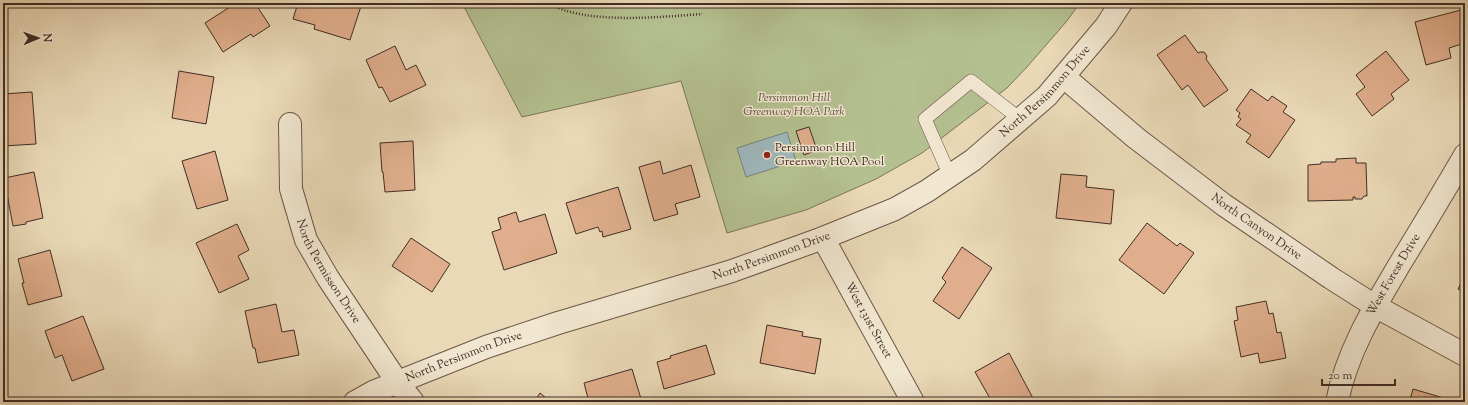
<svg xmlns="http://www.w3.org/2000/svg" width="1468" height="405" font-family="'Sorts Mill Goudy',serif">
	<rect width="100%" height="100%" fill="#ead9b7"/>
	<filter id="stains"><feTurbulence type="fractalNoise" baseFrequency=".005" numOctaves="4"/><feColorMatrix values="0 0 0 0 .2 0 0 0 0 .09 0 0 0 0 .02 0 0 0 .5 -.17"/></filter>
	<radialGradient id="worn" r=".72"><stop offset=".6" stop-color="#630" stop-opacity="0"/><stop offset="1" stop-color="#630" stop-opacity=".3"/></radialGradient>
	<path fill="#b4c090" stroke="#7a765b" d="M 462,3 L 1080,3 L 1066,22 L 1027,67 L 1007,88 L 922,153 L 876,179 L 806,210 L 727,233 L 681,81 L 522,117 Z"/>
	<path fill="#9eb7bb" stroke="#79807f" d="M 787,132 L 796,161 L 746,177 L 737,148 Z"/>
	<path fill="#e0ae8c" stroke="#412d26" d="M 236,3 L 255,3 L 270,26 L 253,37 L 251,34 L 223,52 L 205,23 Z
		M 298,3 L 362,3 L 350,40 L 314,29 L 315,25 L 293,19 Z
		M 1465,9 L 1465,43 L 1449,48 L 1451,58 L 1426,65 L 1415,22 Z
		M 1185,35 L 1198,53 L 1200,52 L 1204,52 L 1207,56 L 1206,59 L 1228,90 L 1204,107 L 1188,85 L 1182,90 L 1157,55 Z
		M 395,46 L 406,70 L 416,65 L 426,85 L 390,102 L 382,87 L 379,88 L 366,60 Z
		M 1386,51 L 1409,80 L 1391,94 L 1394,99 L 1372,116 L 1356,94 L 1365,87 L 1356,75 Z
		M 179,71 L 214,77 L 206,124 L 172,118 Z
		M 1251,89 L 1268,101 L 1272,96 L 1287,106 L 1283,112 L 1295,120 L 1269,158 L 1246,142 L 1251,135 L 1236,125 L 1241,119 L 1238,117 L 1240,113 L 1236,110 Z
		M 32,92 L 36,144 L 3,146 L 3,94 Z
		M 809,127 L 817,150 L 804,155 L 796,131 Z
		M 413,141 L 415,190 L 385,192 L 383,172 L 382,172 L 380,143 Z
		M 215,151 L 228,200 L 197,209 L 182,161 Z
		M 1356,158 L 1356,163 L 1366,163 L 1367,196 L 1364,196 L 1362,199 L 1355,199 L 1355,197 L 1353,197 L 1353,200 L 1308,201 L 1308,165 L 1321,164 L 1321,162 L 1336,162 L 1336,159 Z
		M 660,161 L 663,174 L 691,165 L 700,197 L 675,204 L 678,214 L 654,221 L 639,167 Z
		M 34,172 L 43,218 L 26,222 L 26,224 L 13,226 L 4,178 Z
		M 1061,174 L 1087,176 L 1086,187 L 1114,190 L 1111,224 L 1056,218 Z
		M 618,187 L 631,229 L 603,237 L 602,231 L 600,232 L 598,227 L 576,234 L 566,203 Z
		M 516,212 L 519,222 L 545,214 L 557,253 L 504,270 L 492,232 L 501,229 L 498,218 Z
		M 1147,223 L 1177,246 L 1180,243 L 1194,253 L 1164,294 L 1119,260 Z
		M 237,224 L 249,250 L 238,256 L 249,279 L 219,293 L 196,243 Z
		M 411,238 L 450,264 L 432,292 L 392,266 Z
		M 962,247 L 992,268 L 959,319 L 933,301 L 946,282 L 942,278 Z
		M 50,250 L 62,296 L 28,305 L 22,283 L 24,283 L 18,259 Z
		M 1465,275 L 1465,292 L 1458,289 Z
		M 1266,301 L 1269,314 L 1273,313 L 1277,333 L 1281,332 L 1286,358 L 1260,363 L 1258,353 L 1241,357 L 1234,321 L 1238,320 L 1236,307 Z
		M 276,304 L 282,332 L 294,330 L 299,355 L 258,363 L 255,348 L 253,348 L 245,311 Z
		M 83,316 L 104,369 L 72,381 L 62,355 L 55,358 L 45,331 Z
		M 767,325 L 803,332 L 802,336 L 821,339 L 815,374 L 760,363 Z
		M 706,345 L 715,374 L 664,389 L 657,362 L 671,358 L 670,356 Z
		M 1009,353 L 1035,402 L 992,402 L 975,372 Z
		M 632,369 L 642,402 L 589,402 L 584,383 Z
		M 1413,389 L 1447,399 L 1446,402 L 1407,402 L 1408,399 L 1410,400 Z
		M 540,393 L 551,402 L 534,402 Z
		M 98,397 L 104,402 L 94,402 Z
		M 115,398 L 120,402 L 112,402 Z
		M 1224,398 L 1272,402 L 1223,402 Z"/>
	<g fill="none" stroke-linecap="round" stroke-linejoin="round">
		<defs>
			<path id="service" d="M 950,176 L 925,119 L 971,81 L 1020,119"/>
			<g id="minor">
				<path id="s1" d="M 1064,77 L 1136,138 L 1224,205 L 1331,278 L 1375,306 L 1465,355"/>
				<path id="s2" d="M 290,124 L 291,189 L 306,240 L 328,278 L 398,383 L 413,402"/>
				<path id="s3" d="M 823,238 L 913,402"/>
				<path id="s4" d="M 355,402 L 373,392 L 486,347 L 558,323 L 732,271 L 823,238 L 895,209 L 927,191 L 973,160 L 1047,96 L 1106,26 L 1121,3"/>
				<path id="s5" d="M 1337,402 C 1347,351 1375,306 1401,262 C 1423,226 1444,191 1465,155"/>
			</g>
		</defs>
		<use href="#service" stroke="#6b584a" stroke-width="14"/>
		<use href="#minor" stroke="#6b584a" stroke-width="24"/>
		<path stroke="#412d26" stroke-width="2.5" stroke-dasharray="1 2" stroke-linecap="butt" d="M 548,3 C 585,25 660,17 702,14"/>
		<use href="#service" stroke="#f1e6d0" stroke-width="13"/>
		<use href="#minor" stroke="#f1e6d0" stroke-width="22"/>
	</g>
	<circle fill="#8f2418" stroke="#f1e6d0" stroke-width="1.5" cx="767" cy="155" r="4"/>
	<g text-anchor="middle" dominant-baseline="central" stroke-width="3" stroke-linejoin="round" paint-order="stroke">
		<g font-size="12" fill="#412d26" stroke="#f1e6d0">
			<text stroke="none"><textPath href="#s4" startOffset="766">North Persimmon Drive</textPath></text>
			<text stroke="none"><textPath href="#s1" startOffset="244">North Canyon Drive</textPath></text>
			<text stroke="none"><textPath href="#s4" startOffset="442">North Persimmon Drive</textPath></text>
			<text stroke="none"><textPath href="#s2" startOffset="156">North Permisson Drive</textPath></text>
			<text stroke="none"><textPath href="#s5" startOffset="140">West Forest Drive</textPath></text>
			<text stroke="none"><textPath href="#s3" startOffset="94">West 131st Street</textPath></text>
			<text stroke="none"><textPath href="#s4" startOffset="118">North Persimmon Drive</textPath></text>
		</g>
		<g font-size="12" font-style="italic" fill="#584a3b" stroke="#f1e6d0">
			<text x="794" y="98">Persimmon Hill<tspan x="794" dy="14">Greenway HOA Park</tspan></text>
		</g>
		<g font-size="12" fill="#412d26" stroke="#f1e6d0" text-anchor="start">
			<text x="775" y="148">Persimmon Hill<tspan x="775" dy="14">Greenway HOA Pool</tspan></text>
		</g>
	</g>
	<rect width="1468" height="405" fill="none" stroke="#ead9b7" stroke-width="16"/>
	<rect x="4" y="4" width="1460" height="397" fill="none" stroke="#412d26" stroke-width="2"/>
	<rect x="8" y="8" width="1452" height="389" fill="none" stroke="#412d26"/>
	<g transform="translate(38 38) rotate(88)" stroke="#f1e6d0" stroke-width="3" paint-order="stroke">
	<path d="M0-3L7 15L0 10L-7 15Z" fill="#412d26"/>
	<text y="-6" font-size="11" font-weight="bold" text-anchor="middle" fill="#412d26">N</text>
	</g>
	<path d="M1322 379v6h73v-6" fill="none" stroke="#412d26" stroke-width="2"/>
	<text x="1328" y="379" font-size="12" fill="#412d26" stroke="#f1e6d0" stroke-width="3" paint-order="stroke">20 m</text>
	<rect width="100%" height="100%" filter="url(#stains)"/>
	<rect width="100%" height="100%" fill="url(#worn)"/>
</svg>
